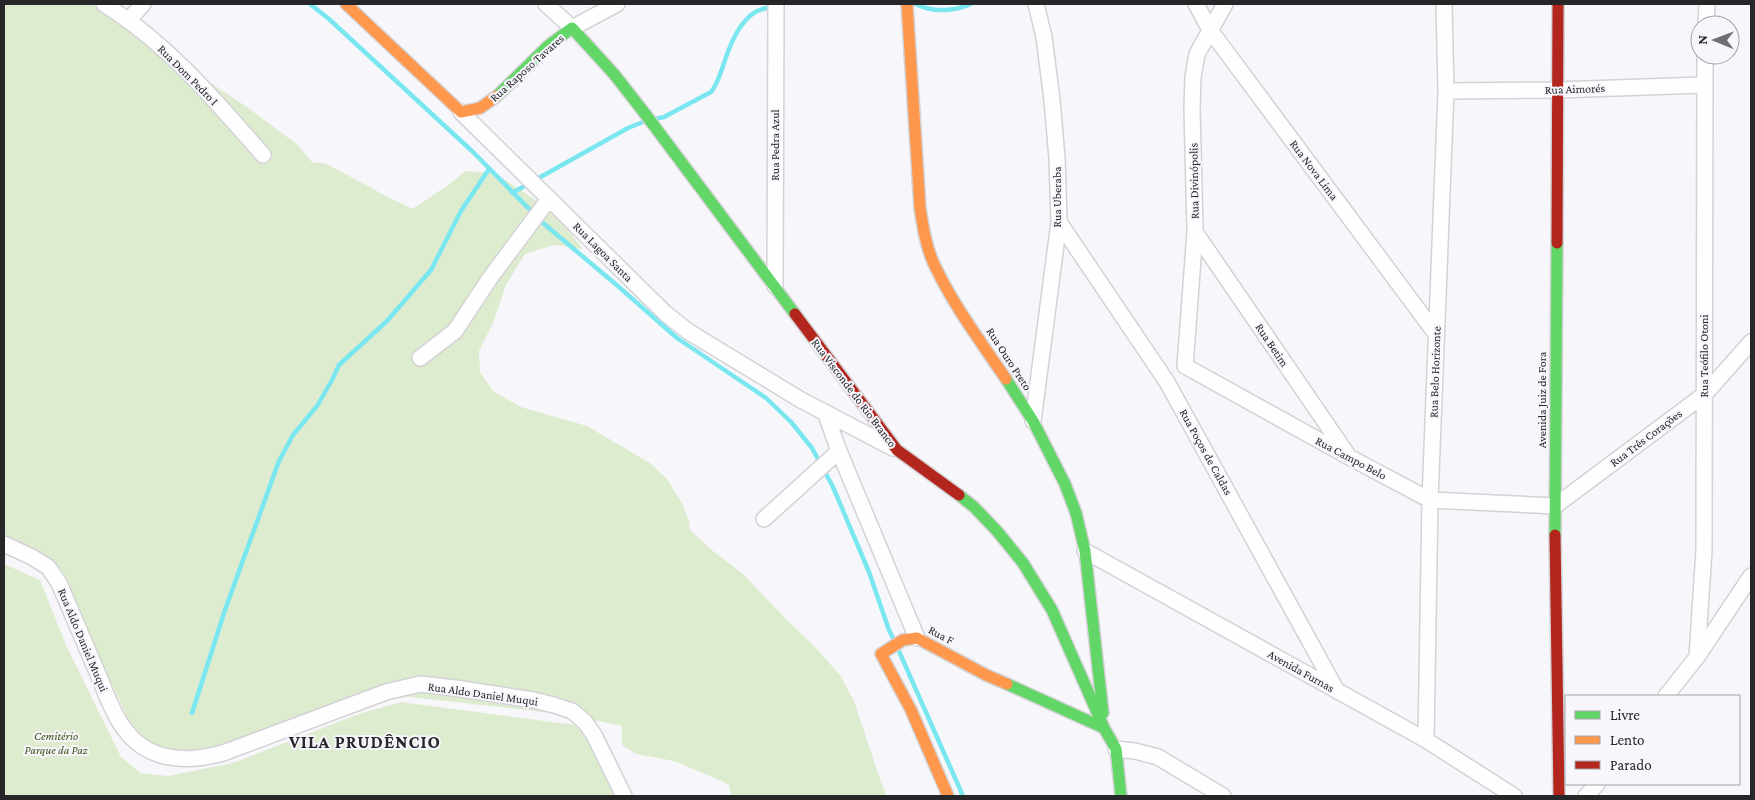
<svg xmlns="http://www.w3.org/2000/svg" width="1755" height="800" font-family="'Crimson Pro',serif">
	<rect width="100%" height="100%" fill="#f7f7fb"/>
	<path fill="#ddecce" d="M 4,4 L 93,4 L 138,32 L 163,51 L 247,107 L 298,145 L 312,162 L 327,164 L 388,197 L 413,209 L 448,185 L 466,171 L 494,173 L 521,190 L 555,214 L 583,249 L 554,245 L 525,254 L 506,285 L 493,323 L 479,351 L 480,372 L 494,392 L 521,407 L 587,426 L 650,463 L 667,479 L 683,505 L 689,521 L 690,530 L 713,551 L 742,573 L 787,620 L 814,646 L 840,675 L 854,701 L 881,782 L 887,796 L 731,796 L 729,785 L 724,782 L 674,761 L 636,754 L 622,745 L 622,726 L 569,715 L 401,696 L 339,709 L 213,749 L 175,754 L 140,744 L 85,628 L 49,562 L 18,541 L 4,535 Z
		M 4,564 L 40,580 L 66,645 L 121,757 L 141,773 L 168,776 L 233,763 L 359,714 L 401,702 L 575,725 L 590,742 L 616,796 L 4,796 Z"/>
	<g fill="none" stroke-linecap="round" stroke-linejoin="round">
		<path stroke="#7ae7f0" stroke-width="4.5" d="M 310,4 L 329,19 L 473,152 L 543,223 L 619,287 L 677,338 L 766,398 L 791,422 L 812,448 L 833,487 L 869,572 L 889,630 L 894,640
			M 916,4 C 933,13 955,11 971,4
			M 655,119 L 664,117 L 711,92 C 718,83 720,74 724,63 C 730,45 739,21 757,11 C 762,9 767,8 772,6
			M 512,193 L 628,128 L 643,122
			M 898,649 L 963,796
			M 192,713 L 225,610 L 279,461 L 293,435 L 317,406 L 332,380 L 339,365 L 387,321 L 431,270 L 461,211 L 489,169"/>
		<defs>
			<path id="street" d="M 104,4 C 167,43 215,100 263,155
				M 546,4 L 572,28 L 617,4
				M 1196,4 L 1210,30 L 1436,334
				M 128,21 L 143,4
				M 1706,25 L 1707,4
				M 1446,91 L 1557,90 L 1703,85
				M 461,112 L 665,313 L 689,332 L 801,400 L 893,448
				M 1059,222 L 1167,382 L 1337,691
				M 1195,232 L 1347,454
				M 775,286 L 776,4
				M 420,358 L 455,331 L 490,278 L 549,199
				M 1185,366 L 1349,457 L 1430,500 L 1555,506 L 1705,394 L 1751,342
				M 1185,366 L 1195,232 L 1192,108 L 1193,77 L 1197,54 L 1225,4
				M 825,412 L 839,451 L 917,638
				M 1033,421 L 1059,222 L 1057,158 L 1052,100 L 1044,37 L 1036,4
				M 764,519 L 839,451
				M 4,544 L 32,557 L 48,567 L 59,583 C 72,613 84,642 97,672 C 105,690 111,711 123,727 C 147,762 187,763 223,753 L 386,692 L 420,684 L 455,688 L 533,700 L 554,705 L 572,711 L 585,722 L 594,735 L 624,796
				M 1085,551 L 1426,740 L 1514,796
				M 1697,657 L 1704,550 L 1705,55
				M 1666,696 L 1697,657 L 1751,576
				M 1426,740 L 1430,500 L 1446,91 L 1444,4
				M 1116,749 L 1135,751 L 1158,757 L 1223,796
				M 1586,796 L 1597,784"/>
			<path id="fast" d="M 497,96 L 548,46 L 572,28 L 614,74 L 646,115 L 795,314
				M 1006,379 L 1033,421 L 1065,484 L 1076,513 L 1085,551 L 1103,713
				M 959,495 L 974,507 L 997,531 L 1023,563 L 1052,610 L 1104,728 L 1116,749 L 1121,796
				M 1555,535 L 1557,243
				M 1007,684 L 1104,728"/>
			<path id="slow" d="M 346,4 L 461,112 L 480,108 L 497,96
				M 907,4 L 920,208 C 923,227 926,247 934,264 C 953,305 981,342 1006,379
				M 948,796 L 911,710 L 881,654 L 903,640 L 917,638 L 986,675 L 1007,684"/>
			<path id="jam" d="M 1557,243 L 1558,4
				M 795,314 L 897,450 L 959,495
				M 1555,535 L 1559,796"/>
		</defs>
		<use href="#street" stroke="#d3d3d6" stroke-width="18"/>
		<use href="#fast" stroke="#d3d3d6" stroke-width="14"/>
		<use href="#slow" stroke="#d3d3d6" stroke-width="14"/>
		<use href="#jam" stroke="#d3d3d6" stroke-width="14"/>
		<use href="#street" stroke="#fefefe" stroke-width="15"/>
		<use href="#fast" stroke="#63d668" stroke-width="11"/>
		<use href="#slow" stroke="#ff974d" stroke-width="11"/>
		<use href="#jam" stroke="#b3261e" stroke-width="11"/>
	</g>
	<g text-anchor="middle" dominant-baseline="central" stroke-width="4" stroke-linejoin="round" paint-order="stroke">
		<g font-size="12" fill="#272629" stroke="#f6f6fc">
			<text transform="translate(527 68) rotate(-42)">Rua Raposo Tavares</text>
			<text transform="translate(188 75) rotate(45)">Rua Dom Pedro I</text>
			<text transform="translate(1575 89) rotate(-2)">Rua Aimorés</text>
			<text transform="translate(775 145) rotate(-90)">Rua Pedra Azul</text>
			<text transform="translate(1314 170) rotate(53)">Rua Nova Lima</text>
			<text transform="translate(1194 181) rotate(-91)">Rua Divinópolis</text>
			<text transform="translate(1057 197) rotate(-90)">Rua Uberaba</text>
			<text transform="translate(603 252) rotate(45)">Rua Lagoa Santa</text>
			<text transform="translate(1272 345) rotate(56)">Rua Betim</text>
			<text transform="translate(1704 356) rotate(-90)">Rua Teófilo Otoni</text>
			<text transform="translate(1009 359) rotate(57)">Rua Ouro Preto</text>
			<text transform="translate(1435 372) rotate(-88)">Rua Belo Horizonte</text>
			<text transform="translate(854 393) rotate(53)">Rua Visconde do Rio Branco</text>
			<text transform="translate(1542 400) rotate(-90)">Avenida Juiz de Fora</text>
			<text transform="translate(1646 438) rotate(-37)">Rua Três Corações</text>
			<text transform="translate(1206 452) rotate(61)">Rua Poços de Caldas</text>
			<text transform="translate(1351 458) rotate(28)">Rua Campo Belo</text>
			<text transform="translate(941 635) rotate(28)">Rua F</text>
			<text transform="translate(83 640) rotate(67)">Rua Aldo Daniel Muqui</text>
			<text transform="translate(1301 671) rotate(29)">Avenida Furnas</text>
			<text transform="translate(483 694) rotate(8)">Rua Aldo Daniel Muqui</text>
		</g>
		<g font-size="12" font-style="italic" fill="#3c5515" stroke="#f6f6fc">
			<text x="56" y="736">Cemitério<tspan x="56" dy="14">Parque da Paz</tspan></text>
		</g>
		<g font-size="18" font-weight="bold" letter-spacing="1" fill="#272629" stroke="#f6f6fc">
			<text x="365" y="742">VILA PRUDÊNCIO</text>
		</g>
	</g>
	<rect width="1755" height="800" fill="none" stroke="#272629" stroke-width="10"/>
	<rect x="1565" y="695" width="175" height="90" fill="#f6f6fc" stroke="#a3a3a8"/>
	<rect x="1575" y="711" width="25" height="8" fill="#63d668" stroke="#a3a3a8"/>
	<text x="1610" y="720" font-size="15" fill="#272629">Livre</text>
	<rect x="1575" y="736" width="25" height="8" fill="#ff974d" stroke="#a3a3a8"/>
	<text x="1610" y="745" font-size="15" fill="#272629">Lento</text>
	<rect x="1575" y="761" width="25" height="8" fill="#b3261e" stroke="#a3a3a8"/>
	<text x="1610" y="770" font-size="15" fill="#272629">Parado</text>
	<g transform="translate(1715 40) rotate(271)"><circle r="24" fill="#f6f6fc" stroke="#a3a3a8"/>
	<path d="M0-4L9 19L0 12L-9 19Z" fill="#706f72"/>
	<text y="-8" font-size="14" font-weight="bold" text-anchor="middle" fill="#272629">N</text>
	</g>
</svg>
